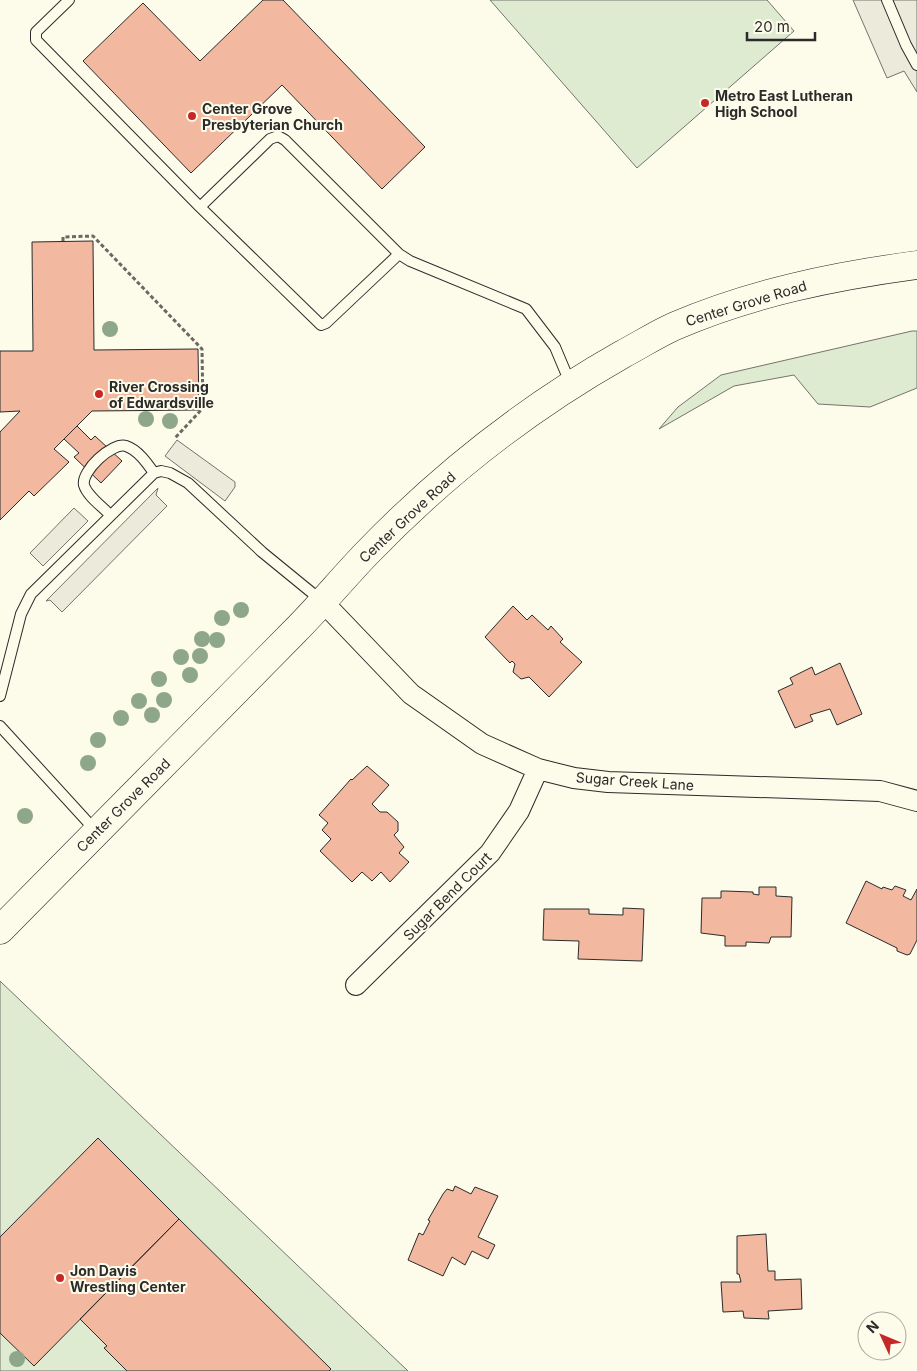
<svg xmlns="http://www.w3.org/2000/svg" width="917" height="1371" font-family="Inter,sans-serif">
	<rect width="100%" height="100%" fill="#fdfbea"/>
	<path fill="#deebd1" stroke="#74746e" d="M 490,0 L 767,0 L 794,31 L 637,168 Z
		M 912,331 L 917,331 L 917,388 L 870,407 L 818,404 L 794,375 L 734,386 L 659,429 L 678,407 L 721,375 Z
		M 0,981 L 408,1371 L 0,1371 Z"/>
	<path fill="#eceadb" stroke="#74746e" d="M 853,0 L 917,0 L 917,92 L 904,71 L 887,78 Z
		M 177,440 L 235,482 L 235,487 L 225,501 L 165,456 Z
		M 158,488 L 156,495 L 167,506 L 62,612 L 50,600 L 46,601 Z
		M 74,508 L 88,521 L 43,566 L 30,553 Z"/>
	<path fill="#f2b8a0" stroke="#2b2b2b" d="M 263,0 L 283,0 L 425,147 L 382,189 L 282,85 L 191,173 L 83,61 L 143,3 L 200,61 Z
		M 93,241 L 94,350 L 198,349 L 199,410 L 92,411 L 54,449 L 69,462 L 34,496 L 29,491 L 0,520 L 0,432 L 20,411 L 0,412 L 0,351 L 33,351 L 32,242 Z
		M 77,426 L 91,440 L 95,436 L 122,461 L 101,483 L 74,457 L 79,453 L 64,439 Z
		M 513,606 L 527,620 L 532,615 L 548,630 L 551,626 L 563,639 L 560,642 L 582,662 L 549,697 L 529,677 L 521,679 L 513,672 L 515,664 L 512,661 L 510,663 L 485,637 Z
		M 840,663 L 862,714 L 837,725 L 830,709 L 810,715 L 813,721 L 795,728 L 778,691 L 793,684 L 790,678 L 812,667 L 815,675 Z
		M 367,766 L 389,785 L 372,804 L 380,812 L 387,812 L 398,822 L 398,831 L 394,835 L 404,847 L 399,853 L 409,862 L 390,882 L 381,872 L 372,881 L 362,872 L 352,882 L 320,851 L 331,839 L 322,830 L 328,823 L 319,815 L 351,779 L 352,780 Z
		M 866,881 L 882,889 L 883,887 L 892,890 L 895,886 L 906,890 L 903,896 L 911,900 L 917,889 L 917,940 L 910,954 L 907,955 L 897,951 L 897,948 L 846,923 Z
		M 759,887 L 776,887 L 776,896 L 792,897 L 791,937 L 771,937 L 769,943 L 746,942 L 746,946 L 725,946 L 725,936 L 701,933 L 702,898 L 721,898 L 721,891 L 725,891 L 753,892 L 753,894 L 759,895 Z
		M 623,908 L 644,909 L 642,961 L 578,959 L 579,941 L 543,940 L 544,909 L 589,909 L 589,914 L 623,915 Z
		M 98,1138 L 179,1219 L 34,1366 L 0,1333 L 0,1237 Z
		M 455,1186 L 471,1194 L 475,1187 L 498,1196 L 478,1237 L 495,1245 L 488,1259 L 472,1251 L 465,1265 L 452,1257 L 443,1276 L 408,1260 L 419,1233 L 423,1235 L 430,1221 L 428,1220 L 443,1194 L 447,1189 L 453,1191 Z
		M 179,1219 L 331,1369 L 329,1371 L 127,1371 L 104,1348 L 107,1346 L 80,1319 Z
		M 766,1234 L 768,1271 L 775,1271 L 775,1280 L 801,1279 L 802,1309 L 768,1311 L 769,1319 L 744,1318 L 743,1311 L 723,1312 L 721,1282 L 741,1282 L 739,1274 L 737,1274 L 737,1236 Z"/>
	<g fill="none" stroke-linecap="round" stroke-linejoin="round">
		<defs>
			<path id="lane" d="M 69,0 L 36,32 L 36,40 L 200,207
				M 887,0 L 906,45 L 917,65
				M 399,254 L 326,323 L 321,325 L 200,207 L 270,139 L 278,136 L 285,140 L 399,254 L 410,261 L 526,309 L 555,347 L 571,385
				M 110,515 C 103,507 87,496 84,485 C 81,471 112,442 126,446 C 138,450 147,463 154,473
				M 0,696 L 21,614 L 31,594 L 154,473 L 161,471 L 170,473 L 188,483 L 262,552 L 322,601
				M 0,726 L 95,830"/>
			<path id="street" d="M 322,601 L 411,694 L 482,744 L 538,769 L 574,778 L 608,782 L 880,791 L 917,801
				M 356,985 L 490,853 L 519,811 L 538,769"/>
			<path id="secondary" d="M 0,930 C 98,830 197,731 295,631 C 320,606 342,579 366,554 C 441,476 529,407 623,354 C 640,345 657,334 675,326 C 752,293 834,276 917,265"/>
		</defs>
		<use href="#lane" stroke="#2b2b2b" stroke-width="12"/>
		<use href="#street" stroke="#2b2b2b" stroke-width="22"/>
		<use href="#secondary" stroke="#2b2b2b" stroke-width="29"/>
		<path stroke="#6a6964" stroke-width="3" stroke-dasharray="4 2.5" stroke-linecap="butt" d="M 63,241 L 63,237 L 93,236 L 202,349 L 203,408 L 175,438"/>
		<use href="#lane" stroke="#fdfbea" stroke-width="10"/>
		<use href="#street" stroke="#fdfbea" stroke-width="20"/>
		<use href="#secondary" stroke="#fdfbea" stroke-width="28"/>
	</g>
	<g fill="#8ea78a">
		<circle cx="110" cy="329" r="8"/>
		<circle cx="146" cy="419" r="8"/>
		<circle cx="170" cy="421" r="8"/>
		<circle cx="241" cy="610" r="8"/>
		<circle cx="222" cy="618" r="8"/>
		<circle cx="202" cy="639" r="8"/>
		<circle cx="217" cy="640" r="8"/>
		<circle cx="200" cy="656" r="8"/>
		<circle cx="181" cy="657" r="8"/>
		<circle cx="190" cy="675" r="8"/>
		<circle cx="159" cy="679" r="8"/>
		<circle cx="164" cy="700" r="8"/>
		<circle cx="139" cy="701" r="8"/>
		<circle cx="152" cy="715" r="8"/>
		<circle cx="121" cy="718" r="8"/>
		<circle cx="98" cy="740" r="8"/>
		<circle cx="88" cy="763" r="8"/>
		<circle cx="25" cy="816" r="8"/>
		<circle cx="17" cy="1359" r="8"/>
	</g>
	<g fill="#c62828" stroke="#fdfbea" stroke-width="2">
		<circle cx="705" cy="103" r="5"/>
		<circle cx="192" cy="116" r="5"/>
		<circle cx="99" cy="394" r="5"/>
		<circle cx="60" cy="1278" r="5"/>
	</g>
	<g text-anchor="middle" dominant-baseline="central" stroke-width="4" stroke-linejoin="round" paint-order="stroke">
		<g font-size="14" font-weight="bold" fill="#2b2b2b" stroke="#fdfbea" text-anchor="start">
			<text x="715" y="95">Metro East Lutheran<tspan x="715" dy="16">High School</tspan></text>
			<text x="202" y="108">Center Grove<tspan x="202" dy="16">Presbyterian Church</tspan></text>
			<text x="109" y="386">River Crossing<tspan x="109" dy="16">of Edwardsville</tspan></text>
			<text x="70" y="1270">Jon Davis<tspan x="70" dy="16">Wrestling Center</tspan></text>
		</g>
		<g font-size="14" fill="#2b2b2b" stroke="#fdfbea">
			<text transform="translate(746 303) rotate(-17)">Center Grove Road</text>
			<text transform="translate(407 517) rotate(-43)">Center Grove Road</text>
			<text transform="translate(635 781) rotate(4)">Sugar Creek Lane</text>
			<text transform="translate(123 805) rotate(-45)">Center Grove Road</text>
			<text transform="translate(447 896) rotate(-45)">Sugar Bend Court</text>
		</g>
	</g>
	<g transform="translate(882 1336) rotate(314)"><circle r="24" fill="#fdfbea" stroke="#a9a89e"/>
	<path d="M0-4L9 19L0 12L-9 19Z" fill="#c62828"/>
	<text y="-8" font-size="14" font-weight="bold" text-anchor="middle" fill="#2b2b2b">N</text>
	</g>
	<path d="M747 32v8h68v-8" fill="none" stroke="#2b2b2b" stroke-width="2.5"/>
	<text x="754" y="32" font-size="15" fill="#2b2b2b" stroke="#fdfbea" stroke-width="4" paint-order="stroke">20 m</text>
</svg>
